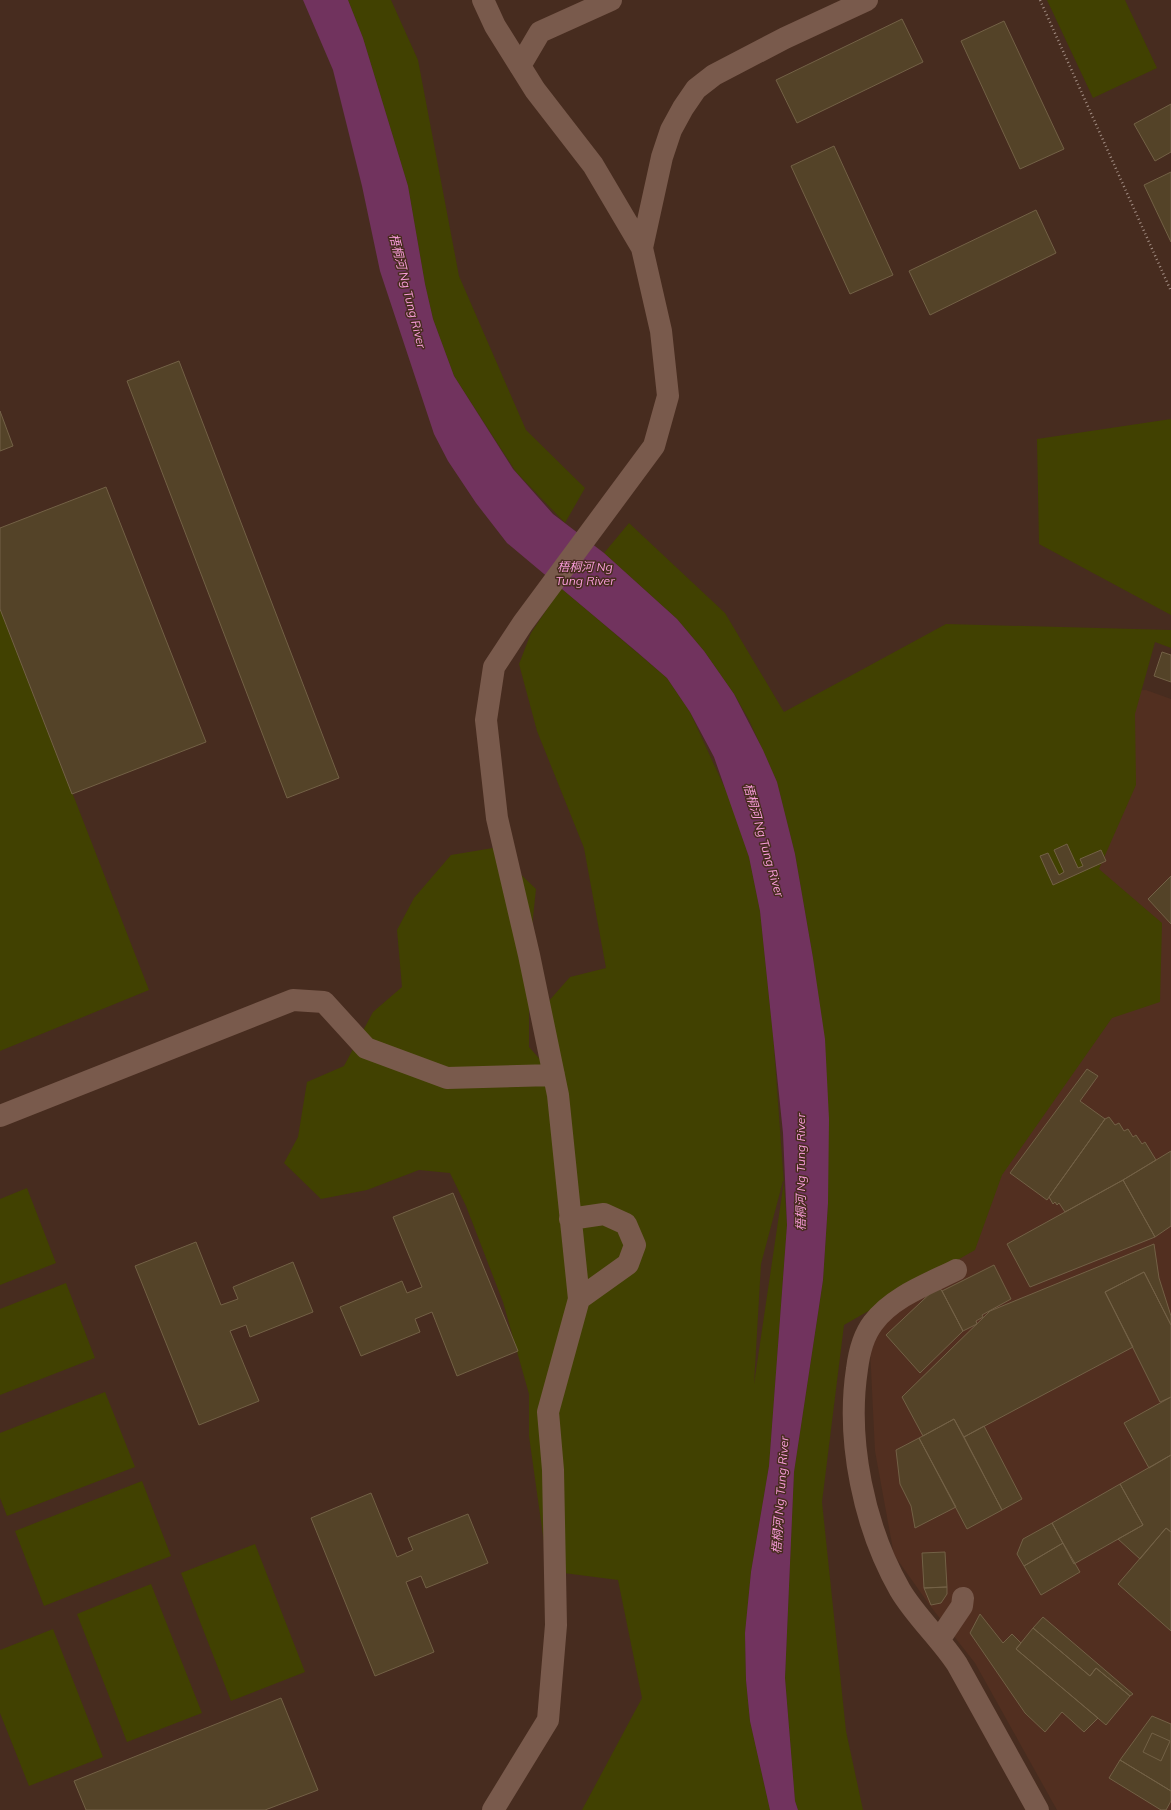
<svg xmlns="http://www.w3.org/2000/svg" width="1171" height="1810" font-family="Mulish,'Noto Sans SC',sans-serif">
	<rect width="100%" height="100%" fill="#472c1f"/>
	<path fill="#522f20" d="M 1146,690 L 1171,699 L 1171,1810 L 1057,1810 L 975,1663 L 931,1607 L 894,1555 L 875,1451 L 869,1328 L 894,1104 L 868,699 Z"/>
	<path fill="#414101" fill-rule="evenodd" d="M 348,0 L 391,0 L 418,60 L 459,276 L 526,430 L 585,488 L 565,523 L 516,472 L 454,376 L 433,319 L 425,284 L 408,186 L 363,38 Z
		M 1047,0 L 1125,0 L 1157,68 L 1093,98 Z
		M 1171,419 L 1171,615 L 1039,544 L 1037,439 Z
		M 629,523 L 725,613 L 784,712 L 946,624 L 1171,630 L 1171,648 L 1155,642 L 1135,714 L 1136,785 L 1099,869 L 1162,923 L 1160,1002 L 1112,1018 L 1002,1175 L 975,1250 L 844,1325 L 822,1502 L 846,1731 L 863,1810 L 798,1810 L 795,1801 L 785,1678 L 794,1472 L 823,1280 L 828,1203 L 813,958 L 795,854 L 777,782 L 749,720 L 734,694 L 704,651 L 677,619 L 604,553 Z
		M 561,588 L 667,678 L 690,712 L 729,797 L 749,857 L 760,911 L 773,1034 L 787,1225 L 769,1466 L 751,1572 L 745,1633 L 746,1680 L 750,1721 L 770,1810 L 582,1810 L 642,1698 L 618,1580 L 548,1571 L 529,1436 L 529,1394 L 503,1302 L 466,1206 L 450,1173 L 419,1170 L 367,1190 L 321,1199 L 284,1163 L 298,1137 L 307,1082 L 344,1066 L 373,1012 L 402,987 L 397,930 L 414,898 L 451,855 L 493,848 L 536,889 L 529,955 L 529,1047 L 553,1074 L 540,1011 L 570,977 L 606,968 L 584,848 L 537,731 L 519,664 L 531,633 ZM 783,1181 L 784,1181 L 754,1384 L 761,1264 Z
		M 0,607 L 149,990 L 0,1051 Z
		M 27,1188 L 56,1263 L 0,1285 L 0,1199 Z
		M 66,1283 L 95,1358 L 0,1395 L 0,1309 Z
		M 105,1392 L 135,1467 L 7,1516 L 0,1498 L 0,1433 Z
		M 142,1481 L 171,1556 L 44,1606 L 15,1531 Z
		M 255,1544 L 305,1672 L 231,1701 L 181,1573 Z
		M 151,1584 L 202,1713 L 127,1742 L 77,1614 Z
		M 53,1629 L 103,1757 L 29,1786 L 0,1713 L 0,1650 Z"/>
	<path fill="#71335e" d="M 303,0 L 348,0 L 363,38 L 408,186 L 425,284 L 433,319 L 454,376 L 513,469 L 553,514 L 604,553 L 677,619 L 704,651 L 734,694 L 763,750 L 777,782 L 795,854 L 813,958 L 825,1039 L 829,1119 L 828,1203 L 823,1280 L 794,1472 L 785,1678 L 795,1801 L 798,1810 L 770,1810 L 750,1721 L 746,1680 L 745,1633 L 751,1572 L 769,1466 L 787,1225 L 783,1133 L 767,978 L 760,911 L 749,857 L 714,757 L 690,712 L 667,678 L 637,652 L 507,543 L 476,503 L 448,461 L 434,434 L 380,271 L 362,186 L 333,70 Z"/>
	<path fill="#544328" stroke="#736146" d="M 902,19 L 923,62 L 797,123 L 776,80 Z
		M 1004,21 L 1064,149 L 1020,169 L 961,41 Z
		M 1171,104 L 1171,152 L 1155,161 L 1134,124 Z
		M 834,146 L 893,275 L 850,294 L 791,166 Z
		M 1171,172 L 1171,242 L 1144,185 Z
		M 1036,210 L 1056,253 L 930,315 L 909,271 Z
		M 179,361 L 339,778 L 287,798 L 127,381 Z
		M 0,411 L 13,446 L 0,451 Z
		M 106,487 L 206,742 L 72,794 L 0,609 L 0,528 Z
		M 1162,652 L 1171,655 L 1171,682 L 1154,676 Z
		M 1067,844 L 1078,868 L 1083,866 L 1080,859 L 1101,850 L 1106,861 L 1053,885 L 1040,856 L 1048,853 L 1059,875 L 1064,872 L 1054,850 Z
		M 1171,876 L 1171,924 L 1148,899 Z
		M 1087,1069 L 1098,1076 L 1080,1101 L 1105,1119 L 1047,1200 L 1010,1173 Z
		M 1109,1117 L 1115,1125 L 1119,1123 L 1124,1131 L 1128,1129 L 1133,1137 L 1136,1135 L 1142,1144 L 1145,1142 L 1156,1160 L 1123,1180 L 1065,1212 L 1059,1203 L 1057,1205 L 1055,1202 L 1053,1204 L 1049,1197 L 1105,1119 Z
		M 1171,1151 L 1171,1226 L 1155,1237 L 1123,1180 Z
		M 1123,1180 L 1155,1237 L 1030,1287 L 1007,1244 Z
		M 453,1193 L 518,1351 L 457,1376 L 432,1312 L 415,1319 L 420,1332 L 361,1356 L 340,1307 L 402,1281 L 407,1293 L 422,1287 L 393,1217 Z
		M 196,1242 L 221,1305 L 238,1299 L 233,1287 L 293,1262 L 313,1312 L 250,1337 L 246,1325 L 230,1331 L 259,1401 L 199,1425 L 135,1266 Z
		M 1154,1244 L 1159,1278 L 1171,1316 L 1171,1325 L 1144,1272 L 1105,1292 L 1133,1347 L 964,1437 L 954,1419 L 923,1436 L 902,1397 L 990,1311 Z
		M 994,1265 L 1011,1299 L 982,1315 L 983,1317 L 976,1321 L 977,1324 L 963,1331 L 942,1291 Z
		M 1144,1272 L 1171,1325 L 1171,1397 L 1160,1402 L 1105,1292 Z
		M 938,1286 L 942,1291 L 963,1331 L 920,1373 L 886,1335 Z
		M 1171,1397 L 1171,1455 L 1149,1468 L 1124,1423 Z
		M 954,1419 L 1002,1510 L 967,1529 L 919,1438 Z
		M 984,1426 L 1022,1499 L 1002,1510 L 964,1437 Z
		M 919,1438 L 956,1507 L 915,1528 L 911,1506 L 900,1484 L 896,1450 Z
		M 1171,1455 L 1171,1532 L 1166,1528 L 1140,1559 L 1118,1539 L 1143,1525 L 1120,1484 Z
		M 1120,1484 L 1143,1525 L 1074,1564 L 1052,1523 Z
		M 371,1493 L 397,1557 L 413,1550 L 408,1538 L 468,1514 L 488,1563 L 426,1588 L 421,1576 L 406,1582 L 434,1652 L 375,1676 L 311,1518 Z
		M 1052,1523 L 1063,1543 L 1024,1566 L 1017,1554 L 1023,1539 Z
		M 1166,1528 L 1171,1532 L 1171,1631 L 1118,1584 Z
		M 1063,1543 L 1080,1572 L 1041,1595 L 1024,1566 Z
		M 945,1552 L 947,1587 L 924,1588 L 922,1553 Z
		M 947,1587 L 947,1594 L 941,1603 L 931,1605 L 924,1588 Z
		M 980,1614 L 1003,1643 L 1012,1634 L 1021,1643 L 1016,1649 L 1098,1718 L 1084,1732 L 1062,1712 L 1045,1732 L 1025,1713 L 970,1633 Z
		M 1043,1617 L 1133,1694 L 1130,1696 L 1096,1668 L 1090,1676 L 1033,1628 Z
		M 1033,1628 L 1090,1676 L 1096,1668 L 1130,1696 L 1106,1725 L 1016,1649 Z
		M 281,1698 L 318,1790 L 265,1810 L 86,1810 L 74,1781 Z
		M 1152,1716 L 1171,1724 L 1171,1791 L 1120,1760 Z
		M 1152,1733 L 1170,1741 L 1161,1761 L 1143,1752 Z
		M 1120,1760 L 1171,1791 L 1171,1801 L 1166,1810 L 1161,1810 L 1109,1778 Z"/>
	<g fill="none" stroke-linecap="round" stroke-linejoin="round">
		<path stroke="#a48f85" stroke-width="2.5" stroke-dasharray="1 3" stroke-linecap="butt" d="M 1040,0 L 1171,291"/>
		<path stroke="#795a4c" stroke-width="22" d="M 483,0 L 495,26 L 535,90 L 593,165 L 642,248 L 661,331 L 668,396 L 654,446 L 523,623 L 494,667 L 486,720 L 497,818 L 529,955 L 558,1095 L 579,1299 L 548,1412 L 553,1470 L 556,1625 L 548,1720 L 493,1810
			M 520,66 L 540,32 L 611,0
			M 642,248 L 662,157 L 671,130 L 683,108 L 696,89 L 714,75 L 785,38 L 867,0
			M 0,1116 L 293,1000 L 324,1002 L 366,1048 L 447,1078 L 554,1075
			M 570,1219 L 604,1214 L 626,1224 L 635,1245 L 628,1264 L 579,1299
			M 956,1270 C 928,1284 892,1297 873,1323 C 863,1336 859,1353 857,1369 C 846,1441 864,1527 900,1590 C 916,1617 940,1638 957,1664 L 1038,1810
			M 939,1640 L 962,1606 L 963,1598"/>
	</g>
	<g text-anchor="middle" dominant-baseline="central" stroke-width="3" stroke-linejoin="round" paint-order="stroke">
		<g font-size="12" font-style="italic" fill="#fa9ddb" stroke="#472c1f">
			<text transform="translate(408 291) rotate(76)">梧桐河 Ng Tung River</text>
			<text x="585" y="566">梧桐河 Ng<tspan x="585" dy="14">Tung River</tspan></text>
			<text transform="translate(764 840) rotate(74)">梧桐河 Ng Tung River</text>
			<text transform="translate(800 1172) rotate(-90)">梧桐河 Ng Tung River</text>
			<text transform="translate(780 1495) rotate(-86)">梧桐河 Ng Tung River</text>
		</g>
	</g>
</svg>
